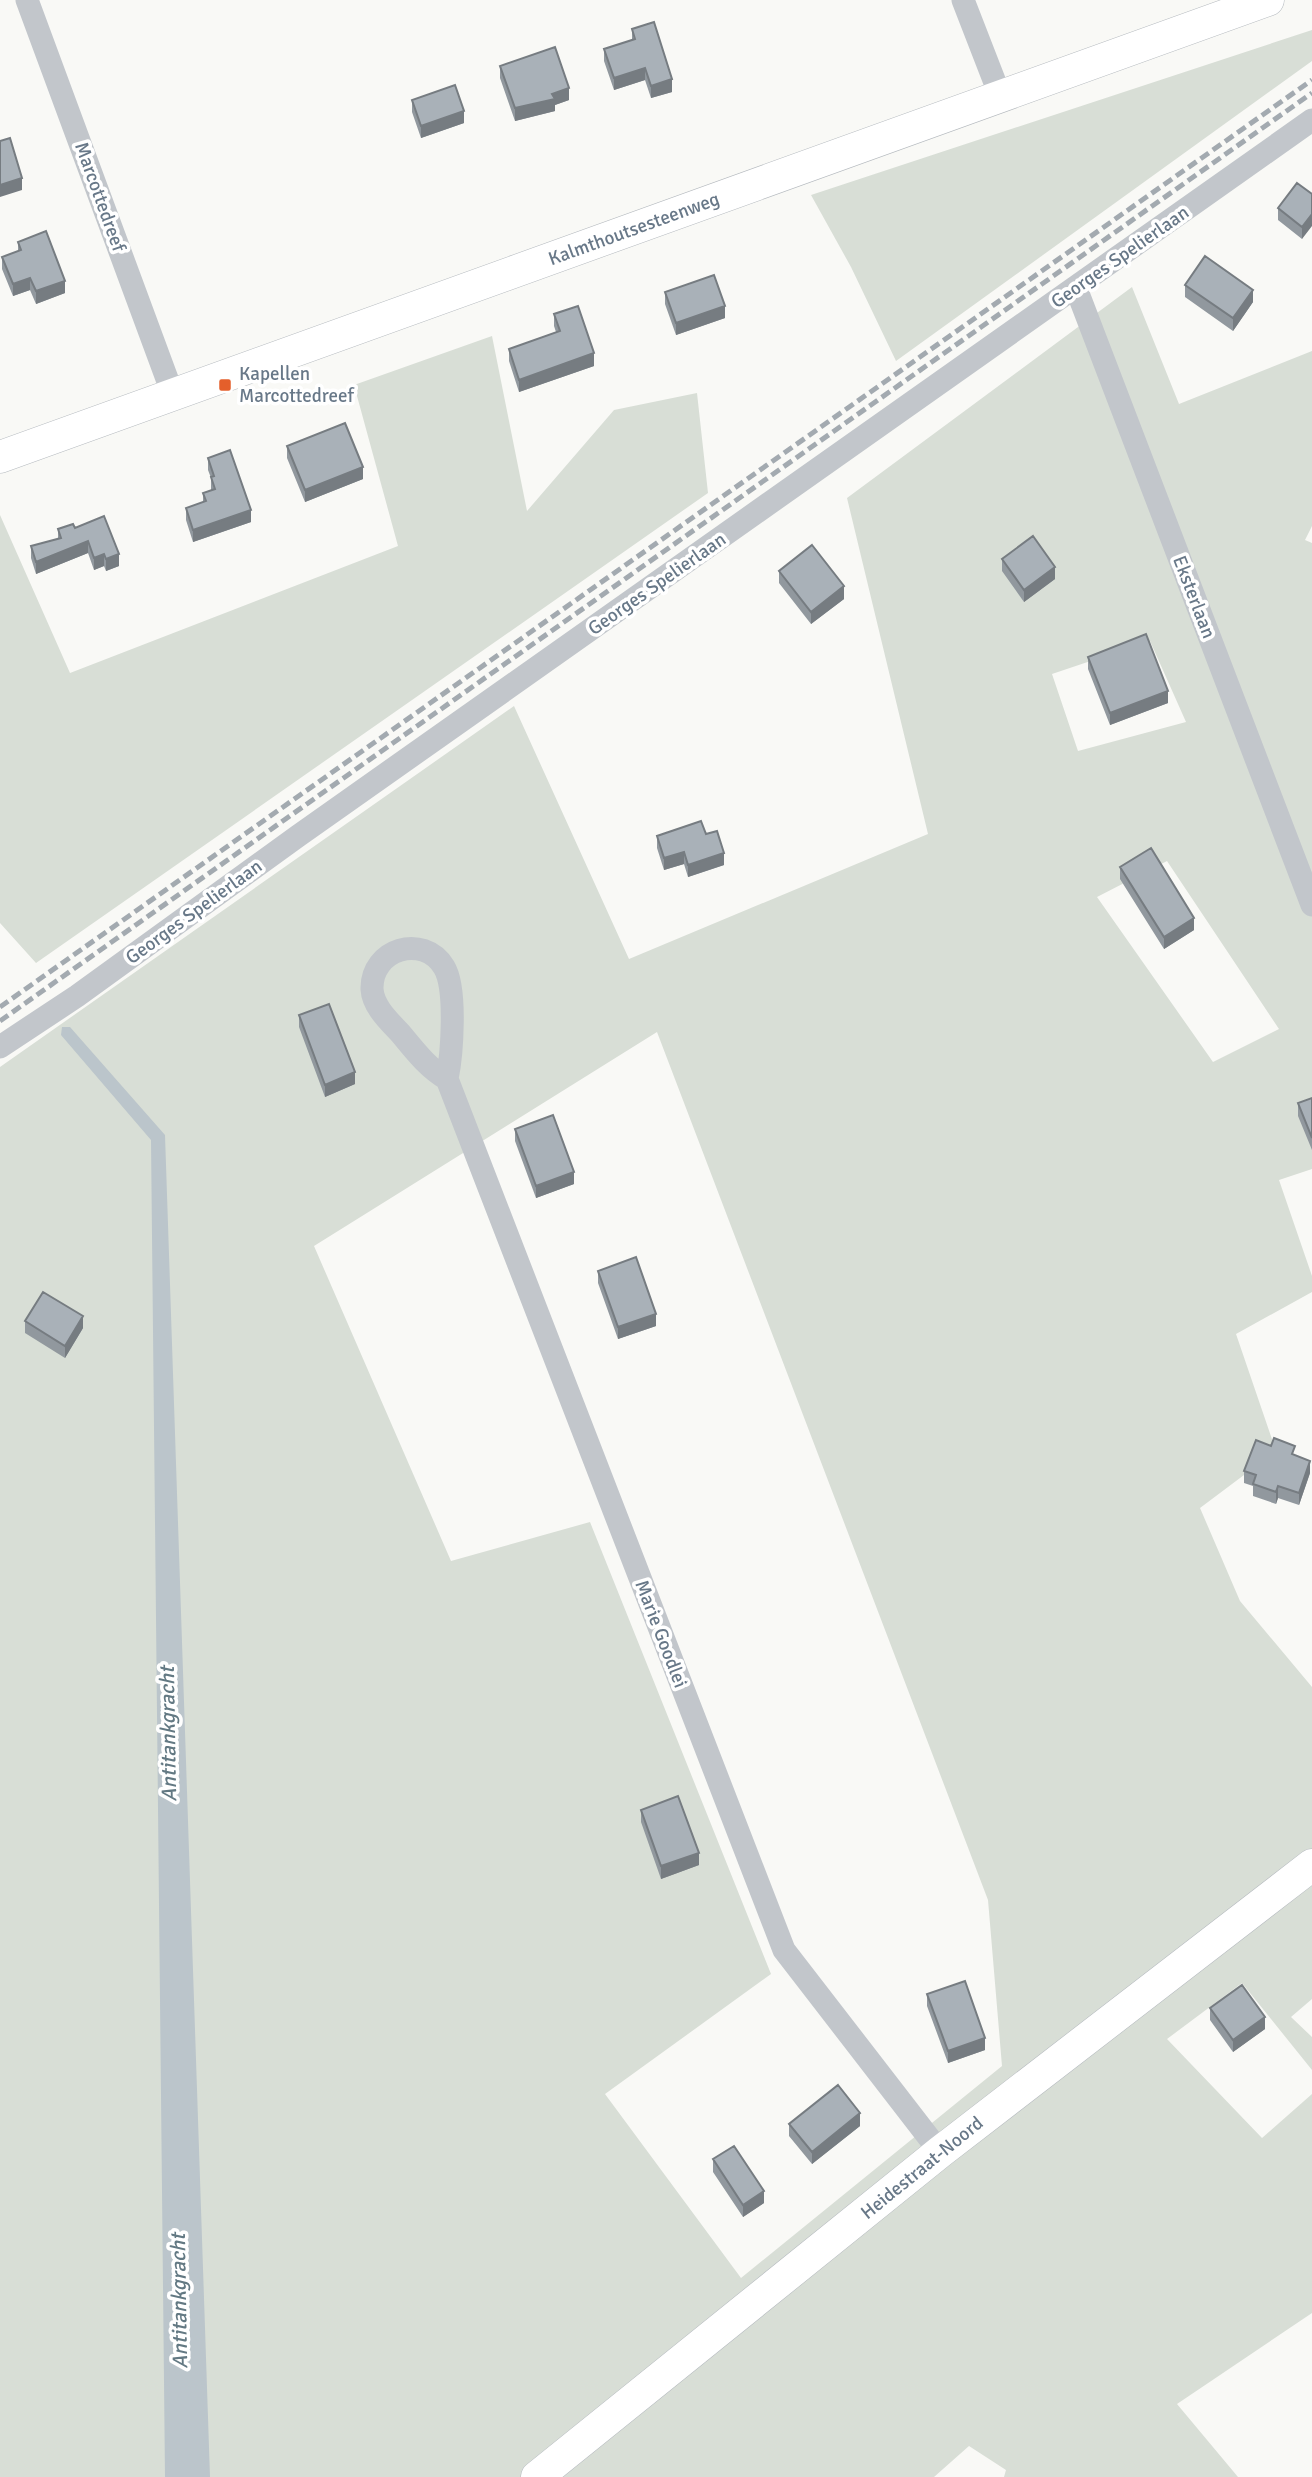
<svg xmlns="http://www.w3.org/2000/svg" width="1312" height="2477" font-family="Signika,sans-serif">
	<rect width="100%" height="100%" fill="#f9f9f6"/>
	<path fill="#d8ded6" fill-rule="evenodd" d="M 1312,30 L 1312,61 L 896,361 L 851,267 L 811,195 Z
		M 1132,287 L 1179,404 L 1312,351 L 1312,526 L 1305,540 L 1312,543 L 1312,1169 L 1279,1180 L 1312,1276 L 1312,1292 L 1236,1334 L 1276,1451 L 1200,1508 L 1240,1601 L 1312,1687 L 1312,1999 L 1291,2017 L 1312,2037 L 1312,2070 L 1242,1983 L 1167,2039 L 1262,2138 L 1312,2094 L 1312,2313 L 1177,2404 L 1238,2477 L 1004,2477 L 1006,2470 L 969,2446 L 934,2477 L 0,2477 L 0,1067 L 514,706 L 629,959 L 928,834 L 847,498 ZM 1150,641 L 1186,722 L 1078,751 L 1052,674 ZM 1167,861 L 1279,1029 L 1213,1062 L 1097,897 ZM 657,1032 L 988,1900 L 1002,2066 L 741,2278 L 605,2094 L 771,1974 L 590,1522 L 451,1561 L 314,1246 Z
		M 492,336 L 527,511 L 614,410 L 697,393 L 708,493 L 36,963 L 0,923 L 0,515 L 70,673 L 398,546 L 354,385 Z"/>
	<path fill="#bbc5cb" d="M 62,1027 L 70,1027 L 165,1135 L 210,2477 L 165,2477 L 151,1140 L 61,1035 Z"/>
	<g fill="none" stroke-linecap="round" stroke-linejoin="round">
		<defs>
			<path id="secondary" d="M 0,457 L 1268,0
				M 537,2477 L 940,2152 L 1312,1865"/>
		</defs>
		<use href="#secondary" stroke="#b5babf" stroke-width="33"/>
		<path stroke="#c2c6cb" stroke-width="23" d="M 27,0 L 173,395
			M 963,0 L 1001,98
			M 1076,288 L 1312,905
			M 0,1047 L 77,996 L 298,836 L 1312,120
			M 447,1079 C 428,1068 415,1051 401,1034 C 390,1022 373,1007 372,989 C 371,949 423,933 444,967 C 457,988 452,1055 447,1079 L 784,1950 L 940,2152"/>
		<use href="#secondary" stroke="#fff" stroke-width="32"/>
		<path stroke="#a3aab0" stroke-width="5" stroke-dasharray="10 5" stroke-linecap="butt" d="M 0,1007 L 1312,80
			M 0,1021 L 1312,93"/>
	</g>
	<path fill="#91989e" d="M 632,29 L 672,92 L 651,98 L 645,80 L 614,90 L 604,61 L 604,49 L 632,40 Z
		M 500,66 L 569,100 L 555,105 L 555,111 L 515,121 L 500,78 Z
		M 412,100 L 464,123 L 421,138 L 412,112 Z
		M 1312,194 L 1302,239 L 1278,220 L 1278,208 Z
		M 18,242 L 65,293 L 36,304 L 30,290 L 13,296 L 2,269 L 2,257 L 18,251 Z
		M 1185,285 L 1253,302 L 1233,331 L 1185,297 Z
		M 665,292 L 725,318 L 676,335 L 665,304 Z
		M 554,314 L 594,366 L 519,392 L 509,361 L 509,349 L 556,332 L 554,326 Z
		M 287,446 L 363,479 L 305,502 L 287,458 Z
		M 208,458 L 251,522 L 193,542 L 186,520 L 186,508 L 203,502 L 203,493 L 211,490 L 211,478 L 208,470 Z
		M 75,528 L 119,566 L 106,571 L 104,566 L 94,570 L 88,553 L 36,574 L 31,558 L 31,546 L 58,539 L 58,529 Z
		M 1002,559 L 1055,579 L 1024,602 L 1002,571 Z
		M 779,571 L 844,599 L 811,624 L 779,583 Z
		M 1088,657 L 1168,703 L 1110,725 L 1088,669 Z
		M 706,834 L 724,865 L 688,877 L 684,864 L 664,870 L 657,848 L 657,836 Z
		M 1120,867 L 1194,930 L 1164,949 L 1120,879 Z
		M 299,1015 L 355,1084 L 325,1097 L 299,1027 Z
		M 1312,1098 L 1312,1150 L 1298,1116 L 1298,1103 Z
		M 515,1129 L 574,1184 L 536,1198 L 515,1141 Z
		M 598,1271 L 656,1326 L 618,1339 L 598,1283 Z
		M 25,1321 L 83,1328 L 65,1358 L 25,1333 Z
		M 1271,1446 L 1295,1455 L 1310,1473 L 1299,1505 L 1278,1498 L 1276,1504 L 1253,1496 L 1253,1486 L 1244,1483 L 1244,1471 Z
		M 641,1810 L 699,1865 L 661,1879 L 641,1822 Z
		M 927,1994 L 985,2050 L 948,2063 L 927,2006 Z
		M 1210,2008 L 1265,2029 L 1233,2052 L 1210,2020 Z
		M 789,2124 L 860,2126 L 812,2164 L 789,2136 Z
		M 713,2159 L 764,2203 L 743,2217 L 713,2172 Z"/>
	<path fill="#767c81" d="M 645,68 L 645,80 L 614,90 L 614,78 Z
		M 672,79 L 672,92 L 651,98 L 651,86 Z
		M 569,88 L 569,100 L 555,105 L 555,111 L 515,121 L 515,108 Z
		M 464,111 L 464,123 L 421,138 L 421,126 Z
		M 22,178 L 22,190 L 0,197 L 0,185 Z
		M 1312,214 L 1312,226 L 1302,239 L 1302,227 Z
		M 30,278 L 30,290 L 13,296 L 13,284 Z
		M 65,281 L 65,293 L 36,304 L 36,291 Z
		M 1253,290 L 1253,302 L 1233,331 L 1233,318 Z
		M 725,306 L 725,318 L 676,335 L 676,323 Z
		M 594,353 L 594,366 L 519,392 L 519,380 Z
		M 363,467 L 363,479 L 305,502 L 305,490 Z
		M 251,510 L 251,522 L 193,542 L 193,530 Z
		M 88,541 L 88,553 L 36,574 L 36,562 Z
		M 104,554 L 104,566 L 94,570 L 94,558 Z
		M 119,554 L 119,566 L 106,571 L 106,559 Z
		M 1055,567 L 1055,579 L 1024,602 L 1024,590 Z
		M 844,586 L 844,599 L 811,624 L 811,612 Z
		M 1168,691 L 1168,703 L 1110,725 L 1110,713 Z
		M 684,852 L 684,864 L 664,870 L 664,858 Z
		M 724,853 L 724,865 L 688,877 L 688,865 Z
		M 1194,918 L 1194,930 L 1164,949 L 1164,937 Z
		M 355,1072 L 355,1084 L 325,1097 L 325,1085 Z
		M 574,1172 L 574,1184 L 536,1198 L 536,1186 Z
		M 656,1314 L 656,1326 L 618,1339 L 618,1327 Z
		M 83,1316 L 83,1328 L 65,1358 L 65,1346 Z
		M 1310,1461 L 1310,1473 L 1299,1505 L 1299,1493 Z
		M 1278,1486 L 1278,1498 L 1276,1504 L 1276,1492 Z
		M 699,1853 L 699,1865 L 661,1879 L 661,1866 Z
		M 1265,2017 L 1265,2029 L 1233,2052 L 1233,2040 Z
		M 985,2038 L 985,2050 L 948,2063 L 948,2051 Z
		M 860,2113 L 860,2126 L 812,2164 L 812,2152 Z
		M 764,2191 L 764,2203 L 743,2217 L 743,2205 Z"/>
	<path fill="#a9b1b8" stroke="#767c81" stroke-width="2" d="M 654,22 L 672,79 L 651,86 L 645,68 L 614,78 L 604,49 L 635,39 L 632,29 Z
		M 555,47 L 569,88 L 552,94 L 555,99 L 515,108 L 500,66 Z
		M 455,85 L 464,111 L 421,126 L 412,100 Z
		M 10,138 L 22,178 L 0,185 L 0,141 Z
		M 1297,183 L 1312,194 L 1312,214 L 1302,227 L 1278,208 Z
		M 46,231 L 65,281 L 36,291 L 30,278 L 13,284 L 2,257 L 21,250 L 18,242 Z
		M 1205,256 L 1253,290 L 1233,318 L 1185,285 Z
		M 714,275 L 725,306 L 676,323 L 665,292 Z
		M 578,306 L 594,353 L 519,380 L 509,349 L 560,331 L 554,314 Z
		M 345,423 L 363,467 L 305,490 L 287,446 Z
		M 230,450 L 251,510 L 193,530 L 186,508 L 206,501 L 203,493 L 215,489 L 211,477 L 214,476 L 208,458 Z
		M 104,516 L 119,554 L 106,559 L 104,554 L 94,558 L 88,541 L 36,562 L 31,546 L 61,538 L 58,529 L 73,524 L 75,528 Z
		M 1033,536 L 1055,567 L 1024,590 L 1002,559 Z
		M 812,545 L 844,586 L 811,612 L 779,571 Z
		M 1146,634 L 1168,691 L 1110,713 L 1088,657 Z
		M 701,821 L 706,834 L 717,831 L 724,853 L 688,865 L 684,852 L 664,858 L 657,836 Z
		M 1151,848 L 1194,918 L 1164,937 L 1120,867 Z
		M 329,1004 L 355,1072 L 325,1085 L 299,1015 Z
		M 1312,1098 L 1312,1138 L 1298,1103 Z
		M 553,1115 L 574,1172 L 536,1186 L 515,1129 Z
		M 636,1257 L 656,1314 L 618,1327 L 598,1271 Z
		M 43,1292 L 83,1316 L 65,1346 L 25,1321 Z
		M 1274,1438 L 1295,1446 L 1292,1454 L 1310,1461 L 1299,1493 L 1278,1486 L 1276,1492 L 1253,1484 L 1256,1475 L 1244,1471 L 1256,1440 L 1271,1446 Z
		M 678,1796 L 699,1853 L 661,1866 L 641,1810 Z
		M 965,1981 L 985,2038 L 948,2051 L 927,1994 Z
		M 1242,1985 L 1265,2017 L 1233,2040 L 1210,2008 Z
		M 838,2085 L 860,2113 L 812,2152 L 789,2124 Z
		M 734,2146 L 764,2191 L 743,2205 L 713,2159 Z"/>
	<rect fill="#e45f2b" stroke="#fff" stroke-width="2.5" x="218" y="378" width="14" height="14" rx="3.5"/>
	<g text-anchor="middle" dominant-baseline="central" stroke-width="7" stroke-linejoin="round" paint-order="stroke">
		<g font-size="19" fill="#687888" stroke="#fff">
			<text transform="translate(100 197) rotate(70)">Marcottedreef</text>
			<text transform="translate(634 229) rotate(-20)">Kalmthoutsesteenweg</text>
			<text transform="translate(1120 257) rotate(-35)">Georges Spelierlaan</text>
			<text transform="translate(657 584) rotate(-35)">Georges Spelierlaan</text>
			<text transform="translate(1194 597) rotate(69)">Eksterlaan</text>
			<text transform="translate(194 912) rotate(-36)">Georges Spelierlaan</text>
			<text transform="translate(661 1634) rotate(69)">Marie Goodlei</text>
			<text transform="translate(922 2168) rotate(-39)">Heidestraat-Noord</text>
		</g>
		<g font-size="19" fill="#687888" stroke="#fff" text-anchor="start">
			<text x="239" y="374">Kapellen<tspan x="239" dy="22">Marcottedreef</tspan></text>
		</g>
		<g font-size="21" font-style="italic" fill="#637983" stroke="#fff">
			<text transform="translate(168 1734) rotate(-91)">Antitankgracht</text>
			<text transform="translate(179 2301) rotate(-91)">Antitankgracht</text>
		</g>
	</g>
</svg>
